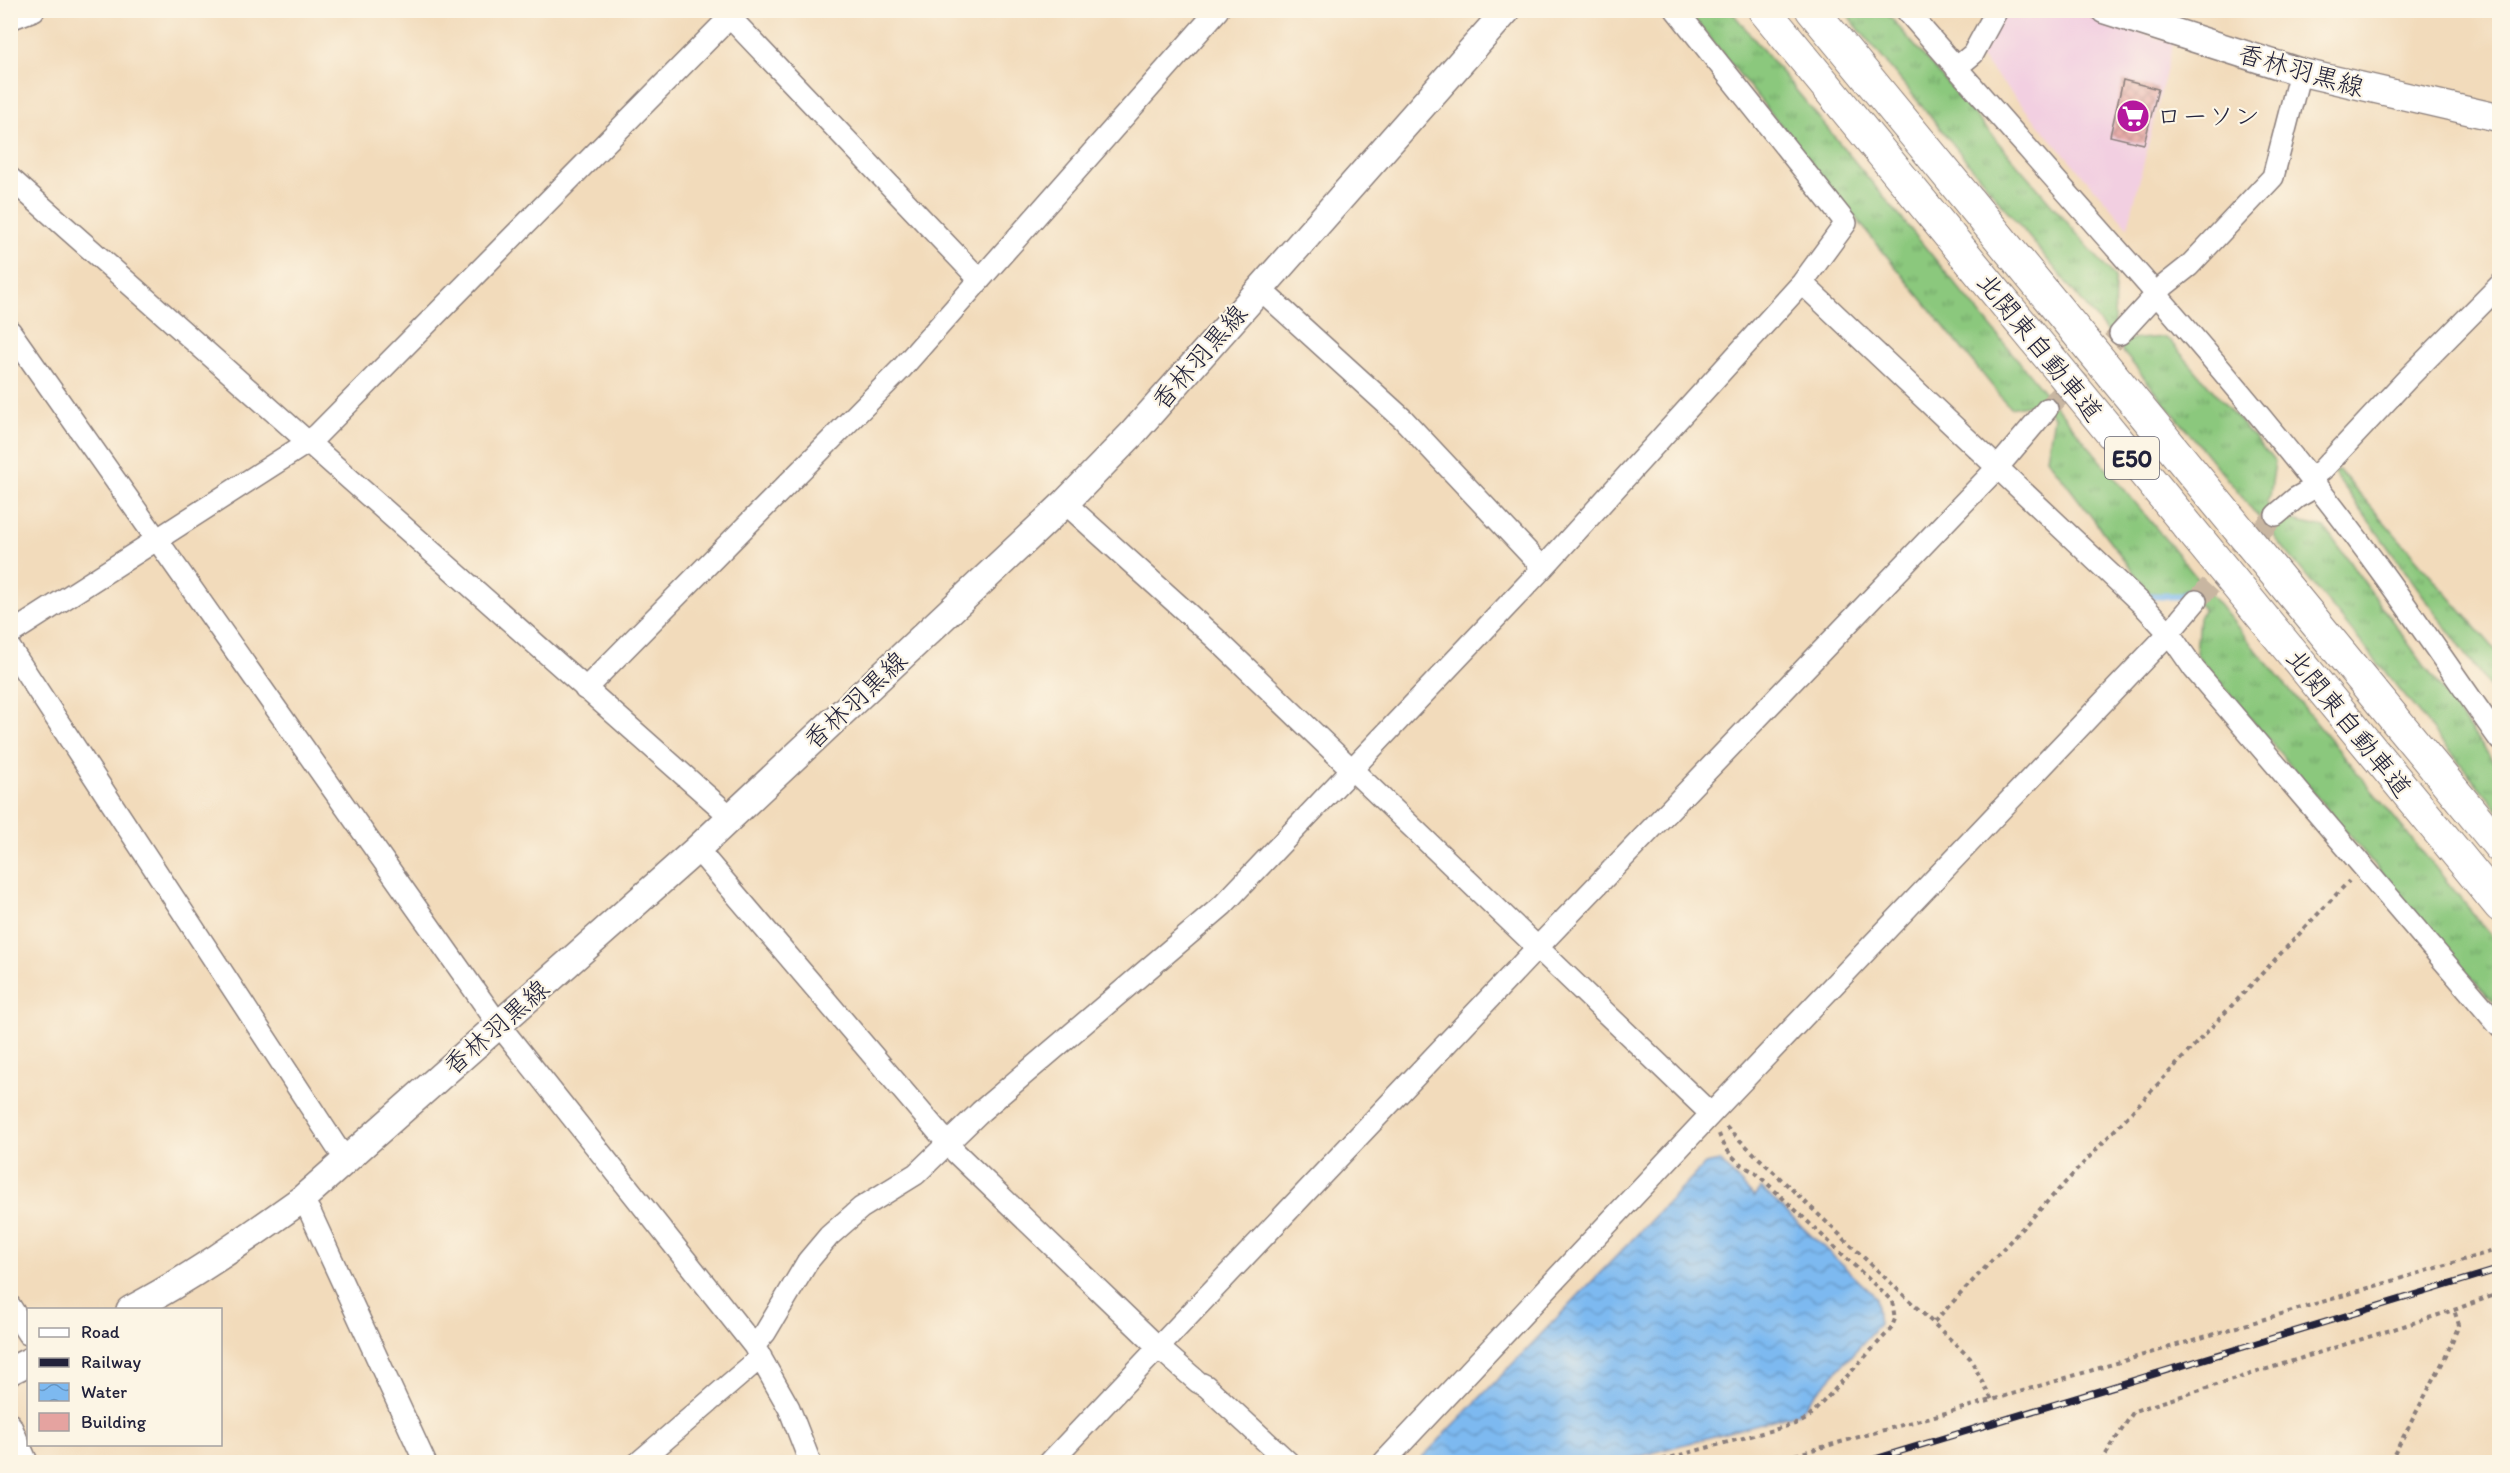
<svg xmlns="http://www.w3.org/2000/svg" width="2510" height="1473" font-family="Itim,'Klee One',sans-serif">
	<defs>
		<pattern id="grass-tufts" width="24" height="20" patternUnits="userSpaceOnUse" patternTransform="scale(1.5)"><rect width="24" height="20" fill="#8bc87d"/><path d="M3 7l-1-3M5 7V3M7 7l1-3M15 17l-1-3M17 17v-4M19 17l1-3" fill="none" stroke="#71a268"/></pattern>
		<pattern id="water-waves" width="16" height="10" patternUnits="userSpaceOnUse" patternTransform="scale(1.5)"><rect width="16" height="10" fill="#7db9f0"/><path d="M0 5q4-4 8 0t8 0" fill="none" stroke="#6696c4"/></pattern>
		<pattern id="building-cross-hatch" width="8" height="8" patternUnits="userSpaceOnUse" patternTransform="scale(1.5)"><rect width="8" height="8" fill="#e5a3a0"/><path d="M0 0l8 8M0 8l8-8" fill="none" stroke="#b98484"/></pattern>
	</defs>
	<rect width="100%" height="100%" fill="#fcf5e5"/>
	<filter id="ink" filterUnits="userSpaceOnUse"><feTurbulence type="fractalNoise" baseFrequency=".0167" numOctaves="2"/><feDisplacementMap in="SourceGraphic" scale="12" xChannelSelector="R" yChannelSelector="G"/><feConvolveMatrix kernelMatrix="1 2 1 2 8 2 1 2 1" color-interpolation-filters="sRGB"/></filter>
	<filter id="wash" filterUnits="userSpaceOnUse"><feTurbulence type="fractalNoise" baseFrequency=".008" numOctaves="4" result="noise"/><feDisplacementMap in="SourceGraphic" scale="24" xChannelSelector="R" yChannelSelector="G"/><feGaussianBlur stdDeviation="1.35" result="paint"/><feColorMatrix in="noise" values="0 0 0 0 0 0 0 0 0 0 0 0 0 0 0 0 0 1.4 0 .05"/><feComposite in="paint" operator="in"/></filter>
	<g filter="url(#wash)">
		<rect width="100%" height="100%" fill="#f2dbbb"/>
		<path fill="#f2cfe1" d="M 2007,11 L 2072,11 L 2173,43 L 2128,227 L 1980,57 Z"/>
		<path fill="url(#grass-tufts)" stroke="#56755c" stroke-width="1.5" d="M 1688,11 L 1731,11 L 2499,945 L 2499,1009 L 2427,927 L 2196,654 L 2199,617 L 2204,610 L 2185,589 L 2180,594 L 2149,593 L 2047,458 L 2054,417 L 2042,402 L 2010,408 Z
			M 1844,11 L 1885,11 L 2115,278 L 2114,326 L 2126,340 L 2164,337 L 2170,341 L 2275,462 L 2270,496 L 2266,503 L 2283,523 L 2287,520 L 2325,528 L 2499,769 L 2499,811 Z
			M 2339,470 L 2499,654 L 2499,700 L 2334,473 Z"/>
		<path fill="url(#water-waves)" stroke="#506e96" stroke-width="1.5" d="M 1720,1161 L 1754,1197 L 1761,1188 L 1876,1297 L 1879,1325 L 1798,1413 L 1619,1462 L 1418,1462 L 1705,1164 Z"/>
		<g fill="none" stroke-linecap="round" stroke-linejoin="round">
			<path stroke="#7db9f0" stroke-width="7" d="M 2149,596 L 2182,596 L 2186,593"/>
		</g>
		<g id="blocks">
			<path fill="url(#building-cross-hatch)" d="M 2123,80 L 2158,89 L 2144,144 L 2110,136 Z"/>
		</g>
	</g>
	<g filter="url(#ink)">
		<use href="#blocks" fill-opacity="0" stroke="#8a7e7b" stroke-width="1.5"/>
		<g fill="none" stroke-linecap="round" stroke-linejoin="round">
			<path stroke="#c8b6a1" stroke-width="21" stroke-dasharray="21 10" stroke-linecap="butt" d="M 2047,409 L 2120,334
				M 2196,601 L 2276,515"/>
			<defs>
				<path id="minor" d="M 723,10 L 980,280
					M 1906,10 C 2042,167 2185,320 2314,483 C 2380,565 2439,654 2500,740
					M 10,19 L 34,10
					M 1956,68 L 1973,54 L 1997,10
					M 10,178 L 731,817
					M 1802,283 L 2143,605 L 2169,633 L 2194,669 L 2500,1027
					M 1260,289 L 1403,419 L 1543,568
					M 10,331 L 499,1025 L 754,1346 L 789,1408 L 810,1462
					M 2120,334 L 2165,285 L 2189,266 L 2273,177 L 2300,72
					M 2311,478 L 2322,470 L 2409,377 L 2500,285
					M 1065,503 L 1215,638 L 1711,1114
					M 2276,515 L 2296,498 L 2317,486
					M 10,634 L 307,443 L 318,434 L 737,10
					M 10,648 L 336,1146 L 347,1159
					M 585,689 L 902,368 L 1218,10
					M 697,849 L 956,1153 L 1159,1348 L 1198,1382 L 1206,1386 L 1288,1462
					M 302,1199 L 310,1212 L 425,1462
					M 10,1306 L 28,1334
					M 754,1346 L 765,1333 L 808,1261 L 829,1236 L 861,1208 L 916,1174 L 980,1112 L 1223,905 L 1543,568 L 1802,283 L 1846,223 L 1676,10
					M 10,1424 L 27,1462
					M 639,1462 L 761,1357
					M 1050,1462 L 1538,947 L 1998,467 L 2047,409
					M 1384,1462 L 1711,1114 L 2169,633 L 2196,601"/>
				<path id="major" d="M 2105,10 L 2300,72 L 2500,118
					M 130,1310 C 191,1278 246,1239 302,1199 L 697,849 L 1065,503 L 1132,434 L 1507,10
					M 10,1371 L 28,1362"/>
				<path id="highway" d="M 1764,10 L 2500,906
					M 1812,10 L 2500,847"/>
			</defs>
			<use href="#minor" stroke="#8a7e7b" stroke-width="24"/>
			<use href="#major" stroke="#8a7e7b" stroke-width="30"/>
			<use href="#highway" stroke="#8a7e7b" stroke-width="34"/>
			<path stroke="#8a7e7b" stroke-width="4" stroke-dasharray="4.5 4.5" stroke-linecap="butt" d="M 1726,1127 L 1970,1358 L 1992,1400
				M 1934,1322 L 2349,881
				M 1654,1462 L 1799,1423 L 1808,1418 L 1891,1329 L 1895,1319 L 1892,1301 L 1755,1172 C 1738,1165 1725,1151 1719,1134
				M 1769,1462 L 1992,1400 L 2500,1249
				M 2101,1462 L 2134,1411 L 2454,1310 L 2500,1293
				M 2390,1462 L 2446,1356 L 2459,1325 L 2454,1310"/>
			<use href="#minor" stroke="#fff" stroke-width="21"/>
			<use href="#major" stroke="#fff" stroke-width="27"/>
			<use href="#highway" stroke="#fff" stroke-width="32"/>
			<defs>
				<path id="rail" d="M 1865,1462 L 2500,1269"/>
			</defs>
			<use href="#rail" stroke="#22223b" stroke-width="7"/>
			<use href="#rail" stroke="#fcf5e5" stroke-width="4.5" stroke-dasharray="14" stroke-linecap="butt"/>
		</g>
	</g>
	<defs>
		<symbol id="supermarket-disc" viewBox="-11 -11 22 22"><circle r="9.5" fill="#b5179e" stroke="#fcf5e5"/><path d="M-6-5.5h2.5l.6 2H6L4.5 2H-2.5L-4.4-4H-6ZM-1.5 3.2a1.3 1.3 0 1 0 .1 0ZM3 3.2a1.3 1.3 0 1 0 .1 0Z" fill="#fff"/></symbol>
	</defs>
	<g fill-rule="evenodd">
		<use href="#supermarket-disc" x="2114" y="97" width="38" height="38"/>
	</g>
	<g text-anchor="middle" dominant-baseline="central" stroke-width="4.5" stroke-linejoin="round" paint-order="stroke">
		<rect fill="#fcf5e5" stroke="#63616e" stroke-width="1.5" x="2105" y="437" width="54" height="42" rx="4.5"/>
		<g font-size="24" font-weight="bold" fill="#22223b">
			<text x="2132" y="458">E50</text>
		</g>
		<g font-size="26" fill="#22223b" stroke="#fcf5e5">
			<text transform="translate(2301 70) rotate(16)">香林羽黒線</text>
			<text transform="translate(2040 347) rotate(51)">北関東自動車道</text>
			<text transform="translate(1199 357) rotate(-49)">香林羽黒線</text>
			<text transform="translate(855 700) rotate(-43)">香林羽黒線</text>
			<text transform="translate(2349 723) rotate(51)">北関東自動車道</text>
			<text transform="translate(496 1027) rotate(-41)">香林羽黒線</text>
		</g>
		<g font-size="26" fill="#22223b" stroke="#fcf5e5" text-anchor="start">
			<text x="2156" y="116">ローソン</text>
		</g>
	</g>
	<rect width="2510" height="1473" fill="none" stroke="#fcf5e5" stroke-width="36"/>
	<rect x="27" y="1308" width="195" height="138" fill="#fcf5e5" stroke="#a5a1a1" stroke-width="1.5"/>
	<rect x="39" y="1328" width="30" height="9" fill="#ffffff" stroke="#a5a1a1" stroke-width="1.5"/>
	<text x="81" y="1338" font-size="18" fill="#22223b">Road</text>
	<rect x="39" y="1358" width="30" height="9" fill="#22223b" stroke="#a5a1a1" stroke-width="1.5"/>
	<text x="81" y="1368" font-size="18" fill="#22223b">Railway</text>
	<rect x="39" y="1383" width="30" height="18" fill="url(#water-waves)" stroke="#a5a1a1" stroke-width="1.5"/>
	<text x="81" y="1398" font-size="18" fill="#22223b">Water</text>
	<rect x="39" y="1413" width="30" height="18" fill="#e5a3a0" stroke="#a5a1a1" stroke-width="1.5"/>
	<text x="81" y="1428" font-size="18" fill="#22223b">Building</text>
</svg>
